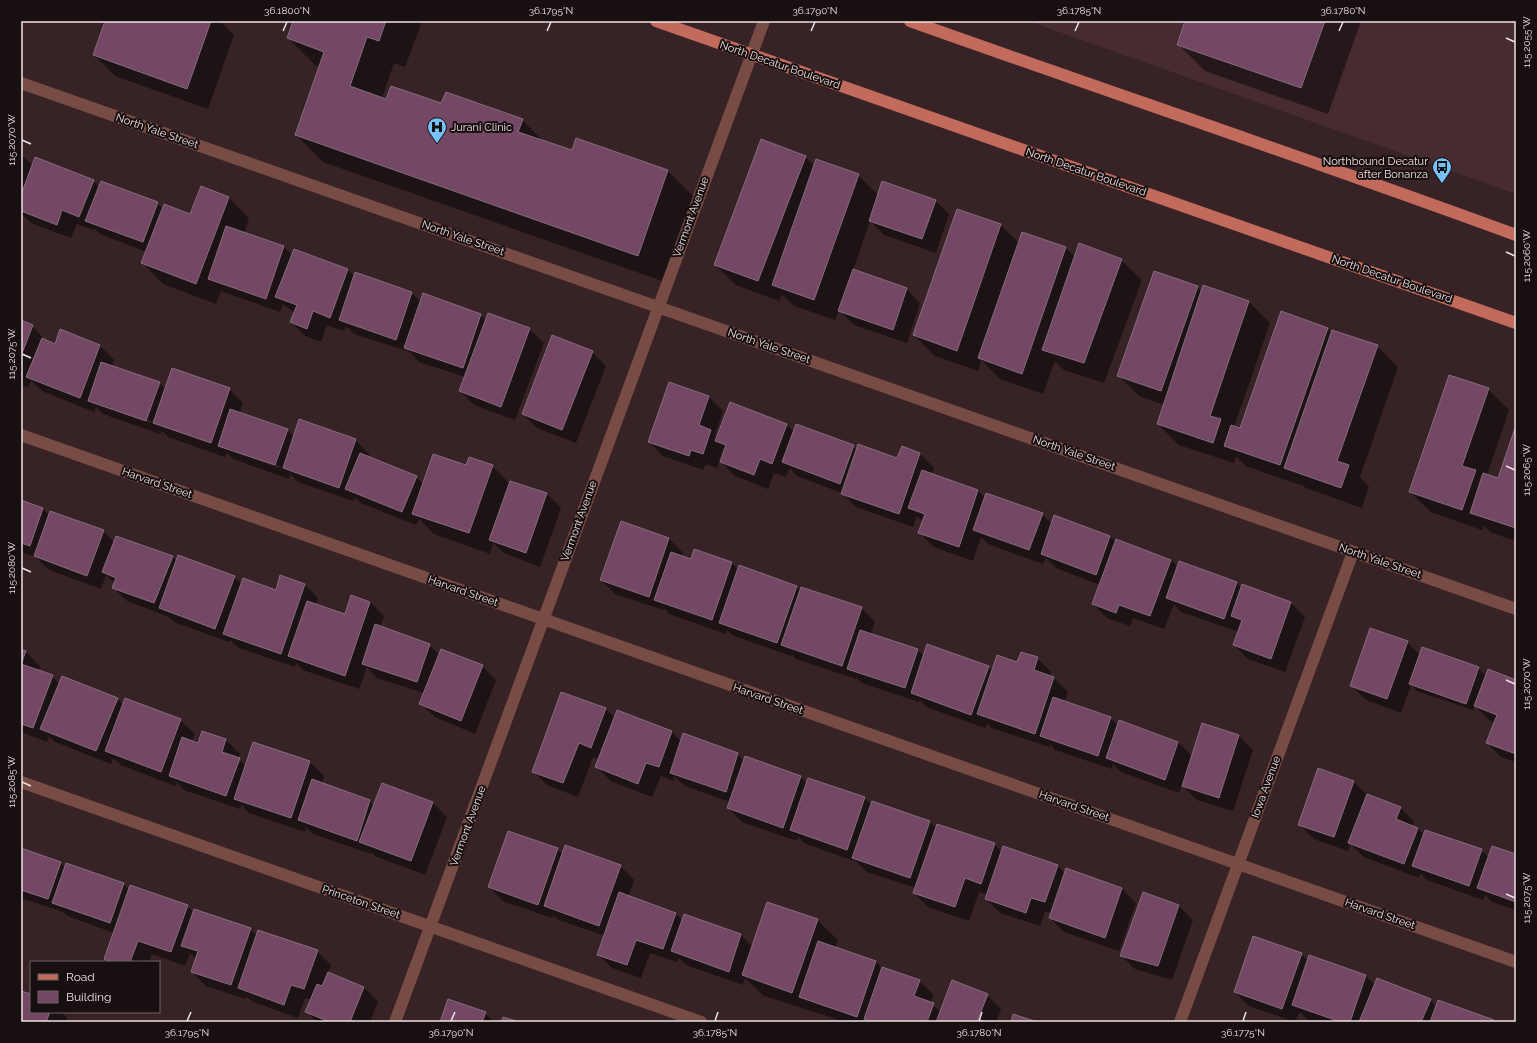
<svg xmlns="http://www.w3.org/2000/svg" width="1537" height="1043" font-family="Raleway,sans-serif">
	<rect width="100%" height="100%" fill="#372226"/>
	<path fill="#462b31" d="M 1028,21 L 1516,21 L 1516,194 Z"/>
	<path fill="#0007" fill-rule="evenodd" d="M 106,21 L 220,21 L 234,35 L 208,109 L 115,76 L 94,55 Z
		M 294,21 L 422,21 L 405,67 L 394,63 L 382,98 L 442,105 L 522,120 L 544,142 L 572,152 L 577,139 L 668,171 L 695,198 L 665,282 L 323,162 L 296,135 L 320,67 L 315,65 L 288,38 Z
		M 1186,21 L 1361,21 L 1328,114 L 1205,71 L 1178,44 Z
		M 21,155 L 33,166 L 93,181 L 99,187 L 157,203 L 163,209 L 191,215 L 228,197 L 249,218 L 244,233 L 284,247 L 292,255 L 294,250 L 348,270 L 355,277 L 356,273 L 412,293 L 421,302 L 480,315 L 486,321 L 529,329 L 544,343 L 515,420 L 474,405 L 460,391 L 465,377 L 419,362 L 410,352 L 354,334 L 346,326 L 344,331 L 327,325 L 321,342 L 305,336 L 291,322 L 295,313 L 283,304 L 280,312 L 221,291 L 216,304 L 163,284 L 143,263 L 147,252 L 100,234 L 94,228 L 93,230 L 77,224 L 71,238 L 31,223 L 21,213 Z
		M 805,157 L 815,166 L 858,175 L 878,195 L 935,200 L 949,214 L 936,253 L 884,235 L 870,221 L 853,270 L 906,289 L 920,303 L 907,343 L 854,325 L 839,310 L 835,320 L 794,306 L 782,294 L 779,301 L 736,285 L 715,265 Z
		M 1000,225 L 1019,243 L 1022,233 L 1066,248 L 1075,257 L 1121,260 L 1142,280 L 1104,383 L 1064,370 L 1055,361 L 1043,394 L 1000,379 L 981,360 L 978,371 L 935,356 L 914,335 Z
		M 1197,287 L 1202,292 L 1204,287 L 1249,302 L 1270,323 L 1234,427 L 1241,429 L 1327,328 L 1332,334 L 1377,346 L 1398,367 L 1360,477 L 1369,487 L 1362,508 L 1306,488 L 1301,484 L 1300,485 L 1246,466 L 1236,456 L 1234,463 L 1179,445 L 1158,424 L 1164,405 L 1139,396 L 1118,375 Z
		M 21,322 L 32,326 L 46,341 L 55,345 L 60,331 L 100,346 L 114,360 L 112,366 L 159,383 L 166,389 L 229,389 L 243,403 L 240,413 L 287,430 L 294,437 L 355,440 L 369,454 L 368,457 L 416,477 L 423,484 L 467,467 L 492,466 L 510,484 L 547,494 L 561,508 L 540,567 L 504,553 L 493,543 L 490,554 L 434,534 L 419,519 L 416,525 L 361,503 L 355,497 L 353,501 L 298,482 L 290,474 L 289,479 L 233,459 L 227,452 L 225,457 L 168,437 L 162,431 L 160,434 L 103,414 L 96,407 L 94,412 L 42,391 L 31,380 L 28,388 L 21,385 ZM 104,405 L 151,421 L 151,423 L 104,407 ZM 235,450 L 280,466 L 279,468 L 235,452 Z
		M 592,352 L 606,366 L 576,443 L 537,428 L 523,414 Z
		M 1488,389 L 1509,410 L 1487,475 L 1499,479 L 1516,428 L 1516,541 L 1492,533 L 1484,526 L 1482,530 L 1431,512 L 1410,492 Z
		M 709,397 L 723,411 L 715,435 L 717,437 L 787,425 L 794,432 L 853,446 L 857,450 L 898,459 L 920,454 L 934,468 L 931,475 L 978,491 L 985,498 L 1042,514 L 1052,524 L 1110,537 L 1116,542 L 1171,560 L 1178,567 L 1237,583 L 1242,588 L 1243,585 L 1291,603 L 1305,617 L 1285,672 L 1248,659 L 1234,645 L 1239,632 L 1181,612 L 1174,604 L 1164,629 L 1133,618 L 1130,626 L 1107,618 L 1093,604 L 1100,585 L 1056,568 L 1046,558 L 1043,564 L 988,544 L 981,537 L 973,561 L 934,547 L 920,533 L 923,522 L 917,516 L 913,527 L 856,507 L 842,493 L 797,476 L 790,468 L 786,477 L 774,473 L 768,489 L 735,476 L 720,461 L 725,450 L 723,448 L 717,468 L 706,464 L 703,470 L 663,456 L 649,442 Z
		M 21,501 L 43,509 L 49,515 L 103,531 L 114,542 L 172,557 L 177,561 L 234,577 L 242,584 L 276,591 L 304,584 L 318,598 L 316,605 L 346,615 L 352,596 L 370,602 L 384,616 L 380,627 L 429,645 L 440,655 L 482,666 L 496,680 L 475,734 L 435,717 L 420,703 L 424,693 L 377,678 L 367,667 L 359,689 L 303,670 L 296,663 L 295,667 L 239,648 L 230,640 L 229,642 L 174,622 L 169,617 L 127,601 L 113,587 L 115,583 L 106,575 L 101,589 L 49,570 L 36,557 L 21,552 Z
		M 669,539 L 683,553 L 681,556 L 692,560 L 732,563 L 738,569 L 796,586 L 801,591 L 861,608 L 875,622 L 871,634 L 918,650 L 924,656 L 988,667 L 992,671 L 1037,658 L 1051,672 L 1050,676 L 1054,678 L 1068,692 L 1064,702 L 1110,718 L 1118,725 L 1178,742 L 1193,757 L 1203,725 L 1239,736 L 1253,750 L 1233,811 L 1197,800 L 1182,785 L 1179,793 L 1121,772 L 1113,764 L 1112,769 L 1055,750 L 1050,744 L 1049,747 L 992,728 L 987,723 L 985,728 L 926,707 L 920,700 L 919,702 L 862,683 L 856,677 L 856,679 L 796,659 L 792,654 L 791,656 L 734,636 L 727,630 L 726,634 L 669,614 L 664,608 L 663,610 L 615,594 L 601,580 Z
		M 1407,642 L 1420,655 L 1478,668 L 1486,676 L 1516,681 L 1516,762 L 1501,757 L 1487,743 L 1495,722 L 1489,720 L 1475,706 L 1473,710 L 1417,691 L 1411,685 L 1401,713 L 1366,700 L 1352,686 Z
		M 21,650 L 26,652 L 40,666 L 38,671 L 52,676 L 59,684 L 117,699 L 124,705 L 180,720 L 195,734 L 191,742 L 199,744 L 203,732 L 226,740 L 240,754 L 238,759 L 246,766 L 254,743 L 310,762 L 324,776 L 321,784 L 369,801 L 374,806 L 433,803 L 447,817 L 425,875 L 375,856 L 371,852 L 371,854 L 313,834 L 306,827 L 305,832 L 249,813 L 242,805 L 240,809 L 184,790 L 176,782 L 175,786 L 121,765 L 113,758 L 111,764 L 55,742 L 49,736 L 47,742 L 21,732 L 21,668 L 25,658 L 23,658 L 21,662 Z
		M 606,709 L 615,718 L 618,711 L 672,732 L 681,741 L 737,754 L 744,761 L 801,777 L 807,784 L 865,798 L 871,805 L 872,802 L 930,822 L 937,829 L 994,844 L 1002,852 L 1004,848 L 1058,866 L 1065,874 L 1067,869 L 1122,889 L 1136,903 L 1119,951 L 1064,932 L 1050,918 L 1051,913 L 1045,911 L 1040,926 L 1000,913 L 986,899 L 988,895 L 979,892 L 969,921 L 928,907 L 914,893 L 916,888 L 867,872 L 857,862 L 806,844 L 798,837 L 797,841 L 742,822 L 728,808 L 730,802 L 685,786 L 674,776 L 673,781 L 661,776 L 652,797 L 611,781 L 597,767 L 599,759 L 593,757 L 578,797 L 547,785 L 533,771 Z
		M 1353,781 L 1367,795 L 1400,807 L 1414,822 L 1412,827 L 1418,829 L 1424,835 L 1481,850 L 1489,858 L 1516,855 L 1516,910 L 1492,902 L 1485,895 L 1483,900 L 1427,880 L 1420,873 L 1419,878 L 1364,857 L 1350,844 L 1348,851 L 1314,839 L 1300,825 Z
		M 21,849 L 61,863 L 65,867 L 123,884 L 129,890 L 187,906 L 193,912 L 250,929 L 257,936 L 317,951 L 331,965 L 328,973 L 364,987 L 378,1002 L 370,1022 L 317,1022 L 307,1012 L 311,1000 L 305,998 L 298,1018 L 253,1002 L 246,996 L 245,999 L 206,986 L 192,972 L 196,959 L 190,953 L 185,966 L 152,954 L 149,962 L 108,962 L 105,959 L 114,933 L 68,916 L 63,912 L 21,898 Z
		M 557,849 L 563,854 L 620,866 L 634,880 L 628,897 L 675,913 L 683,921 L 684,915 L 741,935 L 753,947 L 817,920 L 838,940 L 835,948 L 876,962 L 883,969 L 919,981 L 934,995 L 930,1003 L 941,1012 L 987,995 L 1001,1009 L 996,1022 L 846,1022 L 764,996 L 745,978 L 743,985 L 686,965 L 679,958 L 677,962 L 650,953 L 641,978 L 612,968 L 598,954 L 605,936 L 559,920 L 553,915 L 552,918 L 503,901 L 489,887 Z
		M 1179,906 L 1193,920 L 1172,980 L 1135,969 L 1121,955 Z
		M 1301,954 L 1308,961 L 1365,975 L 1375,985 L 1430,1000 L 1436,1006 L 1495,1022 L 1315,1022 L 1307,1019 L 1300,1012 L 1295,1022 L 1249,1006 L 1235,992 Z
		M 21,992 L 31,996 L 31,1012 L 61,1012 L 67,1018 L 66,1022 L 21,1022 Z
		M 485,1013 L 494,1022 L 441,1022 Z"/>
	<path fill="#744764" stroke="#836e7b" d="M 105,21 L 211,21 L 187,89 L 93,55 Z
		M 293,21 L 386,21 L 379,41 L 367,37 L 350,86 L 386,99 L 391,86 L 441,103 L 446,92 L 523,119 L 518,132 L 572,150 L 576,138 L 668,170 L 638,256 L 295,135 L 324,52 L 287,38 Z
		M 1185,21 L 1325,21 L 1301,88 L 1177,45 Z
		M 761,139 L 806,156 L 758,281 L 714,265 Z
		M 35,157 L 94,180 L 79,217 L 62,210 L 57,225 L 21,211 L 21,195 Z
		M 816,159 L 859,174 L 814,300 L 772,285 Z
		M 101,181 L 158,202 L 143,242 L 85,221 Z
		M 882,181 L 936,200 L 922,239 L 869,221 Z
		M 201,186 L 229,197 L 196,284 L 141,263 L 164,204 L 190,214 Z
		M 957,209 L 1001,224 L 957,351 L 913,335 Z
		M 226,226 L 284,246 L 266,299 L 208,279 Z
		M 1022,232 L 1066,247 L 1022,374 L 978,358 Z
		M 1079,243 L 1122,259 L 1084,363 L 1042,350 Z
		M 294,249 L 348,269 L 330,318 L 313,311 L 307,329 L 290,322 L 297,305 L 275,297 Z
		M 853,269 L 907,288 L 893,330 L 838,311 Z
		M 1154,271 L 1198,286 L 1161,391 L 1117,376 Z
		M 355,272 L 412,292 L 396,340 L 339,320 Z
		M 1203,285 L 1249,301 L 1210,416 L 1221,419 L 1213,443 L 1157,424 Z
		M 423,293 L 481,314 L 463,368 L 404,348 Z
		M 1281,311 L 1328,328 L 1280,465 L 1224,446 L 1231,425 L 1240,428 Z
		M 488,313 L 530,328 L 501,407 L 459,391 Z
		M 21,320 L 33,325 L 21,356 Z
		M 60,329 L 100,345 L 80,398 L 26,377 L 42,338 L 55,344 Z
		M 1332,330 L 1378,345 L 1337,461 L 1349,465 L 1341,488 L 1284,468 Z
		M 552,335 L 593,351 L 562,430 L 522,414 Z
		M 101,362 L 160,382 L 146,421 L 88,401 Z
		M 172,368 L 230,388 L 211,443 L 153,423 Z
		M 1449,375 L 1489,388 L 1462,466 L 1476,470 L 1462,510 L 1409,492 Z
		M 669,382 L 709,396 L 699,425 L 711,430 L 703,454 L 691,450 L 689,456 L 648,442 Z
		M 730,402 L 787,424 L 772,464 L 760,459 L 754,475 L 720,462 L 726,445 L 715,441 Z
		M 230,409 L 288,429 L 275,465 L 218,446 Z
		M 299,419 L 356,439 L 339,488 L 283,468 Z
		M 796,424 L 854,445 L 840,484 L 782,462 Z
		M 1516,425 L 1516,528 L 1470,513 L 1483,473 L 1498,478 Z
		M 858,444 L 897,458 L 902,446 L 920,453 L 899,514 L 841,494 Z
		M 360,453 L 417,476 L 402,512 L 345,489 Z
		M 433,454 L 466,465 L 469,457 L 493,465 L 469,533 L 412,514 Z
		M 922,470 L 978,490 L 959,547 L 918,533 L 925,514 L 908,508 Z
		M 510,481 L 547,493 L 526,553 L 489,540 Z
		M 986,493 L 1043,513 L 1029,550 L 973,530 Z
		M 21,500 L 43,508 L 30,546 L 21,543 Z
		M 50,511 L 104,530 L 87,576 L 34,556 Z
		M 1054,515 L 1110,536 L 1096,575 L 1041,554 Z
		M 621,521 L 669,538 L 649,597 L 600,580 Z
		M 116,536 L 173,556 L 154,603 L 112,588 L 116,578 L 102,572 Z
		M 1116,539 L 1171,560 L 1150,616 L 1119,605 L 1116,613 L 1092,604 Z
		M 694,549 L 732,562 L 712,620 L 654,600 L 671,552 L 691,559 Z
		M 178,555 L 235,576 L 215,629 L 159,608 Z
		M 1179,561 L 1237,582 L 1224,619 L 1166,598 Z
		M 739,565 L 797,586 L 777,643 L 719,623 Z
		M 280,575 L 305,584 L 281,654 L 223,634 L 243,578 L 276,590 Z
		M 1242,584 L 1291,602 L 1271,659 L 1233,645 L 1242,620 L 1231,616 Z
		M 801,587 L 862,607 L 842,666 L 781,645 Z
		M 351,595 L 370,602 L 345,676 L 288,656 L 307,601 L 345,614 Z
		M 375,624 L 430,644 L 417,682 L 362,664 Z
		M 1370,628 L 1408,641 L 1387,699 L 1350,686 Z
		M 860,630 L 918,649 L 905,688 L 847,669 Z
		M 927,644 L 989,666 L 971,715 L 911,693 Z
		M 1422,647 L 1479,667 L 1466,704 L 1409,684 Z
		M 21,649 L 26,651 L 21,664 L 53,675 L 33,728 L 21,724 Z
		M 441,649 L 483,665 L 461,721 L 419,704 Z
		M 1021,652 L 1038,657 L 1034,670 L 1054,677 L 1035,734 L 977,714 L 997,655 L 1017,662 Z
		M 1488,669 L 1516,680 L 1516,754 L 1486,743 L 1497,715 L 1474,706 Z
		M 62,676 L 118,698 L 96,751 L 40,729 Z
		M 561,692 L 606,708 L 591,748 L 579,743 L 563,783 L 532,772 Z
		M 1053,697 L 1111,717 L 1098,756 L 1040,736 Z
		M 125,698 L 181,719 L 161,772 L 105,751 Z
		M 617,710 L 672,731 L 659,767 L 646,763 L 638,784 L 595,767 Z
		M 1119,720 L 1178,742 L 1165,780 L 1106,758 Z
		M 1202,723 L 1239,735 L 1219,798 L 1182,786 Z
		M 202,731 L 226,739 L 222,752 L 240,758 L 226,796 L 169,776 L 182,737 L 198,743 Z
		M 683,733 L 738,753 L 726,792 L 670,773 Z
		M 253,742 L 310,761 L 291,818 L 234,799 Z
		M 745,756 L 801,776 L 783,828 L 727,808 Z
		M 1318,768 L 1354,781 L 1334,837 L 1298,825 Z
		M 808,778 L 865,797 L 847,850 L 790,830 Z
		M 312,779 L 370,800 L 357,841 L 298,820 Z
		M 382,783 L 433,802 L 411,861 L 359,842 Z
		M 1367,794 L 1401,807 L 1396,819 L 1418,828 L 1404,864 L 1348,843 Z
		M 872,801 L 930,821 L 910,878 L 852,858 Z
		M 937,824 L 995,843 L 981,884 L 965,878 L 955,907 L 913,893 Z
		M 1425,830 L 1482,849 L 1469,886 L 1412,866 Z
		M 508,831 L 558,848 L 538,905 L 488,887 Z
		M 565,845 L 621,865 L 599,926 L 544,906 Z
		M 1003,846 L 1058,865 L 1045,902 L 1031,898 L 1026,913 L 985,899 Z
		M 1492,846 L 1516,854 L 1516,902 L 1477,888 Z
		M 21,848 L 61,862 L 48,899 L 21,890 Z
		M 66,863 L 124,883 L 110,923 L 52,903 Z
		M 1066,868 L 1122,888 L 1105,938 L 1049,918 Z
		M 130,885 L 188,905 L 171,952 L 138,941 L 130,962 L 111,962 L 104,959 Z
		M 619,892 L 676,913 L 663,949 L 636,940 L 627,965 L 597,955 Z
		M 1143,892 L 1179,905 L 1158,966 L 1120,956 Z
		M 767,902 L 818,919 L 792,993 L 742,975 Z
		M 194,909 L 251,928 L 231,985 L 191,972 L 198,951 L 181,946 Z
		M 684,914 L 741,934 L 729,972 L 671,951 Z
		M 258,930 L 318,950 L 304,989 L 291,985 L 284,1005 L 238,988 Z
		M 1253,936 L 1302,953 L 1282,1009 L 1234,992 Z
		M 818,941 L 876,961 L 857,1017 L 799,997 Z
		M 1309,955 L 1366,975 L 1350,1022 L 1341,1022 L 1292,1005 Z
		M 882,967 L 920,980 L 914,996 L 934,1003 L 927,1022 L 873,1022 L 864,1019 Z
		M 328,972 L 364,987 L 350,1022 L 330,1022 L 305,1012 L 317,984 L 322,986 Z
		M 1377,978 L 1431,999 L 1421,1022 L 1359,1022 Z
		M 952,980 L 988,994 L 978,1019 L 987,1022 L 936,1022 Z
		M 21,991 L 31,994 L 31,1012 L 50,1012 L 46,1022 L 21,1022 Z
		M 448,999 L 486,1012 L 482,1022 L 440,1022 Z
		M 1438,1000 L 1494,1020 L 1493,1022 L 1430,1022 Z
		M 1013,1014 L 1037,1022 L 1011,1022 Z
		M 503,1017 L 520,1022 L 501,1022 Z"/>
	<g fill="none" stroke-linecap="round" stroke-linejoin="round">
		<path stroke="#774c44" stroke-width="12" d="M 21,83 L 1516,609
			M 21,435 L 1516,962
			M 21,782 L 701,1022
			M 395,1022 L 764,21
			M 1180,1022 L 1353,552"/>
		<path stroke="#c26b5c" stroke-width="12" d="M 656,21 L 1516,323
			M 910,21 C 1112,93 1315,161 1516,235"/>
	</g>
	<path fill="none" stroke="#f0e1e4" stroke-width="1.5" d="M 283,31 L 287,22M 547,31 L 551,22M 811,31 L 815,22M 1075,31 L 1079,22M 1339,31 L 1343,22M 1506,38 L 1515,42M 22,140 L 31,144M 1506,252 L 1515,256M 22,354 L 31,358M 1506,466 L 1515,470M 22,568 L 31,572M 1506,680 L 1515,684M 22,782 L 31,786M 1506,894 L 1515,898M 187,1021 L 191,1012M 451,1021 L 455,1012M 715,1021 L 718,1012M 979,1021 L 982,1012M 1243,1021 L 1246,1012"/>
	<defs>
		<symbol id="hospital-pin" viewBox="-11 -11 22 30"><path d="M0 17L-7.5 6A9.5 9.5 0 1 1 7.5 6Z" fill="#75c0f6" stroke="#180f10"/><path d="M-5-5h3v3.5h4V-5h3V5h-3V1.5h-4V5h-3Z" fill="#111"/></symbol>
		<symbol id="bus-pin" viewBox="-11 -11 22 30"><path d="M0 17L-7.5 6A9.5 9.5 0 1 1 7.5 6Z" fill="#75c0f6" stroke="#180f10"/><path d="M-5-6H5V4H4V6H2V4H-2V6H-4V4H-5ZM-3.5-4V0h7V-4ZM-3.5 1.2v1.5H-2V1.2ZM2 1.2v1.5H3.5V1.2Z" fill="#111"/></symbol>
	</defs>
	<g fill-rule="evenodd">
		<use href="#hospital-pin" x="426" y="116" width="22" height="30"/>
		<use href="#bus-pin" x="1431" y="156" width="22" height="30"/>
	</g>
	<g text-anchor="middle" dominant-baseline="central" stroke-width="4" stroke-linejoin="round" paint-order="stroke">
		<g font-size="11" fill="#f0e1e4" stroke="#180f10">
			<text transform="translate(780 65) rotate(19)">North Decatur Boulevard</text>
			<text transform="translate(157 131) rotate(19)">North Yale Street</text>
			<text transform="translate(1086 172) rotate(19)">North Decatur Boulevard</text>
			<text transform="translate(691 217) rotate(-70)">Vermont Avenue</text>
			<text transform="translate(463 238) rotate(19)">North Yale Street</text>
			<text transform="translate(1392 279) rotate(19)">North Decatur Boulevard</text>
			<text transform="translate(769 346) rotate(19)">North Yale Street</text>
			<text transform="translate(1074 453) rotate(19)">North Yale Street</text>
			<text transform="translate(157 483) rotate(19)">Harvard Street</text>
			<text transform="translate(579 521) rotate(-70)">Vermont Avenue</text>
			<text transform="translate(1380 561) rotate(19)">North Yale Street</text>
			<text transform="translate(463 591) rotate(19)">Harvard Street</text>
			<text transform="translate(768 699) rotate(19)">Harvard Street</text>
			<text transform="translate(1266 787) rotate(-70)">Iowa Avenue</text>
			<text transform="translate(1074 806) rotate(19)">Harvard Street</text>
			<text transform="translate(468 826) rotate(-70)">Vermont Avenue</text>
			<text transform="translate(361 902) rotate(19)">Princeton Street</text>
			<text transform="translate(1380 914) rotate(19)">Harvard Street</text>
		</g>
		<g font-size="11" fill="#f0e1e4" stroke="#180f10" text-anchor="start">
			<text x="451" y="127">Jurani Clinic</text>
			<text x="1428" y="161" text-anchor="end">Northbound Decatur<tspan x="1428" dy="13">after Bonanza</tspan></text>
		</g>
	</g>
	<rect width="1537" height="1043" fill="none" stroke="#180f10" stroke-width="44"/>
	<rect x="30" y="961" width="130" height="52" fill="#180f10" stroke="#6e6365"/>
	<rect x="38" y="974" width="20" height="6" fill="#c26b5c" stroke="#6e6365"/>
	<text x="66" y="981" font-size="12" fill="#f0e1e4">Road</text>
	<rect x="38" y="991" width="20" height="12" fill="#744764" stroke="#6e6365"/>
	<text x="66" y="1001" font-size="12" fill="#f0e1e4">Building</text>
	<rect x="22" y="22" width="1493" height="999" fill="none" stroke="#f0e1e4" stroke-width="1.5"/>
	<g font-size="10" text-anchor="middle" fill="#f0e1e4">
		<text x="287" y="14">36.1800°N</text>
		<text x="551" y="14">36.1795°N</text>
		<text x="815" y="14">36.1790°N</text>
		<text x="1079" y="14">36.1785°N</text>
		<text x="1343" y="14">36.1780°N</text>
		<text transform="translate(1526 42) rotate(-90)" y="4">115.2055°W</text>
		<text transform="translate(11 140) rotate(-90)" y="4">115.2070°W</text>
		<text transform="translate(1526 256) rotate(-90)" y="4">115.2060°W</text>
		<text transform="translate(11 354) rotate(-90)" y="4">115.2075°W</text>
		<text transform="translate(1526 470) rotate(-90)" y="4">115.2065°W</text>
		<text transform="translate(11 568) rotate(-90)" y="4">115.2080°W</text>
		<text transform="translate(1526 684) rotate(-90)" y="4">115.2070°W</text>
		<text transform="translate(11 782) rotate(-90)" y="4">115.2085°W</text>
		<text transform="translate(1526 898) rotate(-90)" y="4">115.2075°W</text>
		<text x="187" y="1036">36.1795°N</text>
		<text x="451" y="1036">36.1790°N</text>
		<text x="715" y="1036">36.1785°N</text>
		<text x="979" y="1036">36.1780°N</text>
		<text x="1243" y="1036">36.1775°N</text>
	</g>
</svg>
